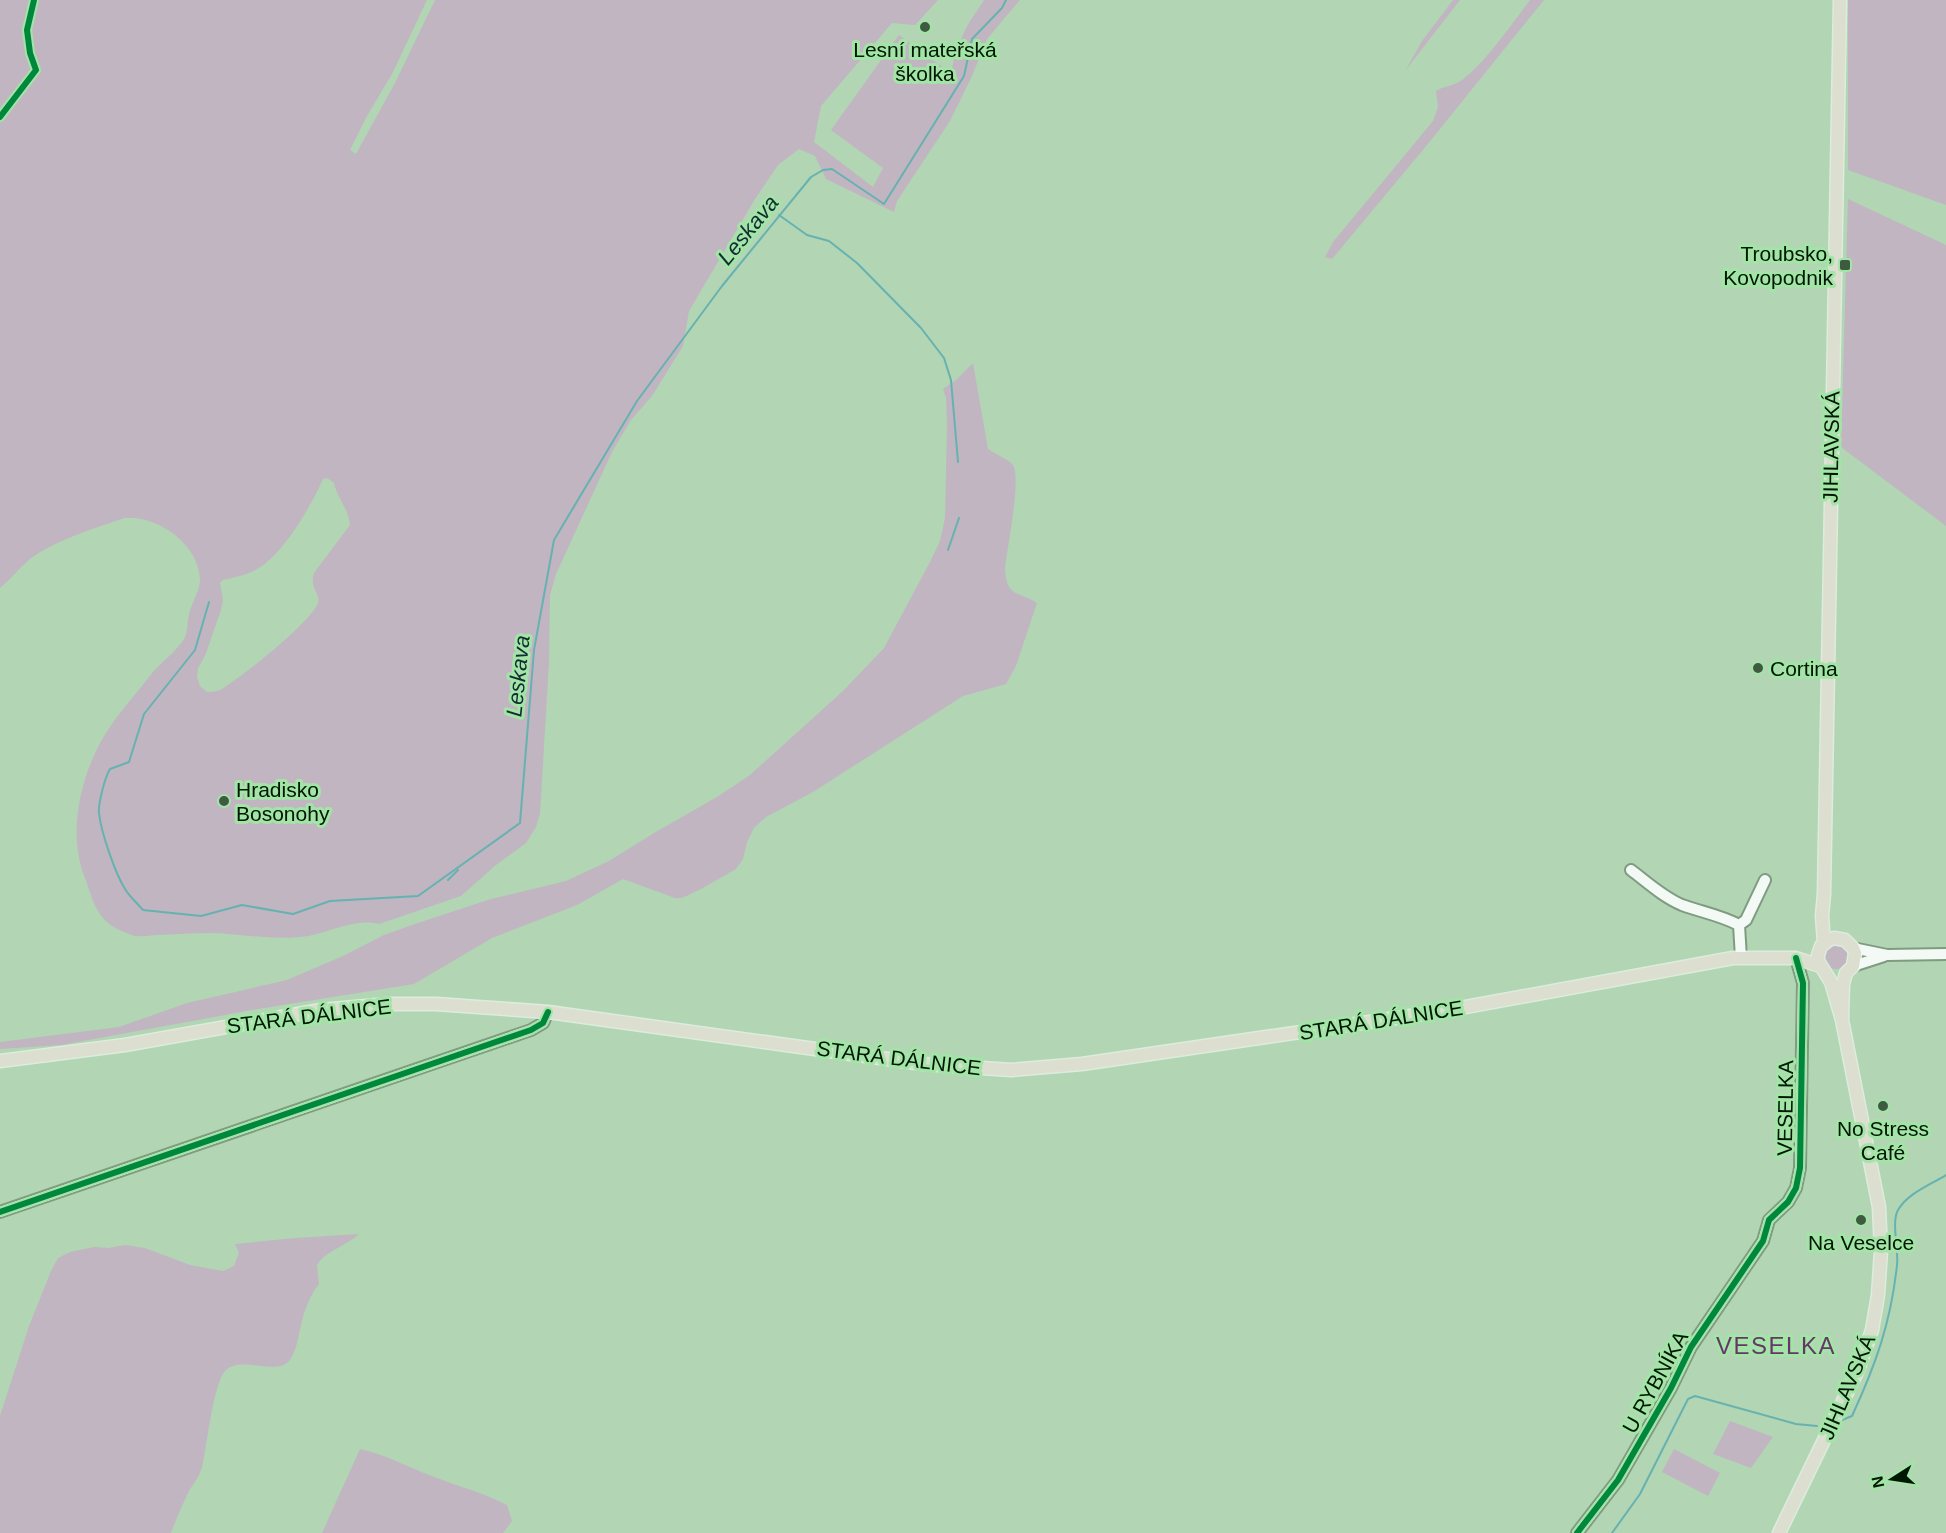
<svg xmlns="http://www.w3.org/2000/svg" width="1946" height="1533" font-family="Helvetica,sans-serif">
	<rect width="100%" height="100%" fill="#b2d5b4"/>
	<path fill="#c1b5c2" fill-rule="evenodd" d="M 0,0 L 427,0 L 392,74 L 367,116 L 350,150 L 356,154 L 395,83 L 435,0 L 938,0 L 915,25 L 892,23 L 821,106 L 814,142 L 873,187 L 883,168 L 831,130 L 899,35 L 951,73 L 956,50 L 967,26 L 984,0 L 1020,0 L 987,39 L 972,76 L 950,121 L 897,201 L 894,212 L 826,179 L 815,156 L 799,149 L 778,165 L 755,199 L 689,311 L 683,346 L 652,396 L 631,420 L 612,452 L 556,574 L 550,595 L 549,662 L 540,814 L 536,827 L 526,843 L 496,865 L 461,896 L 379,924 C 355,918 330,932 308,936 C 277,941 244,934 212,933 C 194,933 176,934 158,935 C 151,935 142,937 135,936 C 129,934 120,931 114,927 C 96,917 92,897 85,878 C 68,835 79,783 100,743 C 113,719 132,699 149,677 C 158,664 178,651 185,637 C 188,630 187,622 189,615 C 191,603 199,593 200,581 C 200,544 157,515 124,518 C 96,528 53,541 30,559 C 20,567 11,579 0,588 ZM 327,478 L 334,483 C 337,498 349,509 350,525 L 314,573 C 309,588 321,594 318,603 C 311,622 244,675 225,687 C 220,691 214,692 207,692 L 200,686 L 197,677 L 198,668 L 205,656 L 221,610 L 223,600 L 220,583 L 223,580 C 236,577 251,574 262,566 C 286,549 311,506 323,479 Z
		M 1453,0 L 1460,0 L 1405,71 L 1422,41 Z
		M 1530,0 L 1544,0 L 1427,145 L 1332,259 L 1325,257 L 1333,242 L 1433,121 L 1438,107 L 1436,91 C 1444,86 1454,86 1462,80 C 1485,63 1512,24 1530,0 Z
		M 1848,0 L 1946,0 L 1946,205 L 1848,170 Z
		M 1848,199 L 1946,245 L 1946,526 L 1841,447 Z
		M 973,363 L 988,449 C 995,454 1006,458 1012,464 C 1023,474 1006,552 1005,570 C 1007,598 1019,591 1037,603 L 1016,666 L 1006,684 L 963,696 L 813,792 L 766,817 L 754,828 L 747,842 L 743,859 L 736,869 L 701,889 L 682,898 L 675,898 L 623,879 L 577,905 L 492,938 L 414,984 L 258,1009 L 61,1045 L 0,1049 L 0,1042 L 119,1027 L 187,1003 L 287,980 L 343,956 L 384,935 L 415,924 L 491,899 L 566,881 L 609,861 L 654,833 L 717,797 L 750,775 L 843,691 L 884,648 L 930,562 L 940,541 L 945,518 L 947,425 L 946,398 L 943,389 L 956,380 Z
		M1824 957a12 12 0 1 1 24 0a12 12 0 1 1-24 0Z
		M 359,1234 C 346,1246 327,1250 317,1265 L 319,1284 C 310,1295 304,1311 301,1325 C 298,1337 297,1349 290,1360 C 278,1377 241,1355 226,1370 C 213,1382 207,1447 202,1467 C 199,1477 194,1483 189,1491 C 183,1504 176,1519 171,1533 L 0,1533 L 0,1416 L 29,1326 L 51,1271 L 58,1258 L 70,1252 L 94,1247 L 108,1248 L 125,1245 L 145,1248 L 190,1265 L 223,1271 L 234,1266 L 239,1253 L 235,1244 L 295,1238 Z
		M 1730,1421 L 1773,1437 L 1751,1468 L 1713,1454 Z
		M 360,1449 C 384,1454 406,1466 429,1475 C 456,1486 480,1491 507,1505 L 512,1521 L 503,1533 L 322,1533 Z
		M 1674,1449 L 1720,1473 L 1708,1496 L 1662,1472 Z"/>
	<g fill="none" stroke-linecap="round" stroke-linejoin="round">
		<path stroke="#66b2b0" stroke-width="2" d="M 779,215 L 807,235 L 829,241 L 857,263 L 921,328 L 944,358 L 951,380 L 958,462
			M 948,550 L 959,518
			M 209,602 L 195,650 L 144,714 L 129,762 L 110,769 C 105,777 98,804 99,813 C 101,832 115,873 125,889 C 129,896 137,903 143,910 L 201,916 L 242,905 L 293,914 L 330,901 L 418,896 L 520,823 L 534,650 L 554,540 L 637,401 L 722,286 L 811,177 L 823,170 L 832,169 L 884,204 L 964,76 L 972,39 L 1002,8 L 1006,0
			M 448,880 L 458,870
			M 1842,1420 L 1852,1416 C 1876,1364 1891,1322 1897,1265 C 1899,1251 1891,1222 1898,1210 C 1908,1193 1930,1185 1946,1175
			M 1612,1533 L 1640,1494 L 1688,1399 L 1695,1396 L 1796,1424 L 1817,1426"/>
		<defs>
			<path id="minor" d="M 1631,870 C 1647,882 1663,897 1682,905 C 1701,912 1720,915 1739,925
				M 1739,925 L 1746,920 L 1765,880
				M 1739,925 L 1741,958
				M 1853,948 L 1887,955 L 1946,954
				M 1853,966 L 1884,956
				M 0,1212 L 531,1030 L 543,1023 L 548,1012
				M 1577,1533 L 1618,1480 L 1671,1388 L 1691,1347 L 1763,1241 L 1769,1220 L 1788,1202 L 1796,1188 L 1800,1168 L 1803,983 L 1796,958"/>
			<path id="major" d="M 1824,943 L 1822,916 L 1824,894 L 1840,0
				M 0,1061 L 125,1045 L 321,1010 L 389,1004 L 436,1004 L 548,1012 L 923,1064 L 1011,1070 L 1082,1064 L 1444,1011 L 1733,958 L 1796,958 L 1820,966
				M 1779,1533 L 1858,1370 L 1872,1330 L 1878,1295 L 1881,1251 L 1879,1207 L 1842,1020 L 1831,982 L 1818,961 L 1818,955 L 1821,946 L 1829,940 L 1834,938 L 1845,940 L 1853,948 L 1855,953 L 1853,966 L 1846,973 L 1843,984 L 1842,1020"/>
		</defs>
		<use href="#minor" stroke="#7f9b81" stroke-width="14"/>
		<use href="#major" stroke="#dcecdd" stroke-width="15"/>
		<use href="#minor" stroke="#f3f9f4" stroke-width="10"/>
		<use href="#major" stroke="#dcded0" stroke-width="12"/>
		<defs>
			<path id="cycleway" d="M 0,117 L 36,70 L 30,53 L 27,30 L 34,0
				M 0,1212 L 531,1030 L 543,1023 L 548,1012
				M 1577,1533 L 1618,1480 L 1671,1388 L 1691,1347 L 1763,1241 L 1769,1220 L 1788,1202 L 1796,1188 L 1800,1168 L 1803,983 L 1796,958"/>
		</defs>
		<use href="#cycleway" stroke="#a3e4a7" stroke-width="10"/>
		<use href="#cycleway" stroke="#00873e" stroke-width="6"/>
	</g>
	<g fill="#3e5a41" stroke="#a3e4a7" stroke-width="2">
		<circle cx="925" cy="27" r="6"/>
		<rect x="1839" y="259" width="12" height="12" rx="3"/>
		<circle cx="1758" cy="668" r="6"/>
		<circle cx="224" cy="801" r="6"/>
		<circle cx="1883" cy="1106" r="6"/>
		<circle cx="1861" cy="1220" r="6"/>
	</g>
	<g text-anchor="middle" dominant-baseline="central" stroke-width="6" stroke-linejoin="round" paint-order="stroke">
		<g font-size="21" fill="#001703" stroke="#a3e4a7">
			<text x="925" y="49">Lesní mateřská<tspan x="925" dy="24">školka</tspan></text>
			<text x="1833" y="253" text-anchor="end">Troubsko,<tspan x="1833" dy="24">Kovopodnik</tspan></text>
			<text x="1770" y="668" text-anchor="start">Cortina</text>
			<text x="236" y="789" text-anchor="start">Hradisko<tspan x="236" dy="24">Bosonohy</tspan></text>
			<text x="1883" y="1128">No Stress<tspan x="1883" dy="24">Café</tspan></text>
			<text x="1861" y="1242">Na Veselce</text>
		</g>
		<g font-size="21" fill="#001703" stroke="#a3e4a7">
			<text transform="translate(1831 447) rotate(-89)">JIHLAVSKÁ</text>
			<text transform="translate(309 1016) rotate(-7)">STARÁ DÁLNICE</text>
			<text transform="translate(1381 1020) rotate(-9)">STARÁ DÁLNICE</text>
			<text transform="translate(899 1058) rotate(7)">STARÁ DÁLNICE</text>
			<text transform="translate(1785 1108) rotate(-89)">VESELKA</text>
			<text transform="translate(1655 1382) rotate(-61)">U RYBNÍKA</text>
			<text transform="translate(1847 1387) rotate(-67)">JIHLAVSKÁ</text>
		</g>
		<g font-size="22" font-style="italic" fill="#112e32" stroke="#a3e4a7">
			<text transform="translate(748 230) rotate(-51)">Leskava</text>
			<text transform="translate(518 676) rotate(-84)">Leskava</text>
		</g>
		<g font-size="24" letter-spacing="1.5" fill="#673669" stroke="#a3e4a7">
			<text x="1776" y="1345">VESELKA</text>
		</g>
	</g>
	<g transform="translate(1892 1479) rotate(258)" stroke="#a3e4a7" stroke-width="4.5" paint-order="stroke">
	<path d="M0-4.5L10 22L0 15L-10 22Z" fill="#001703"/>
	<text y="-9" font-size="16" font-weight="bold" text-anchor="middle" fill="#001703">N</text>
	</g>
</svg>
